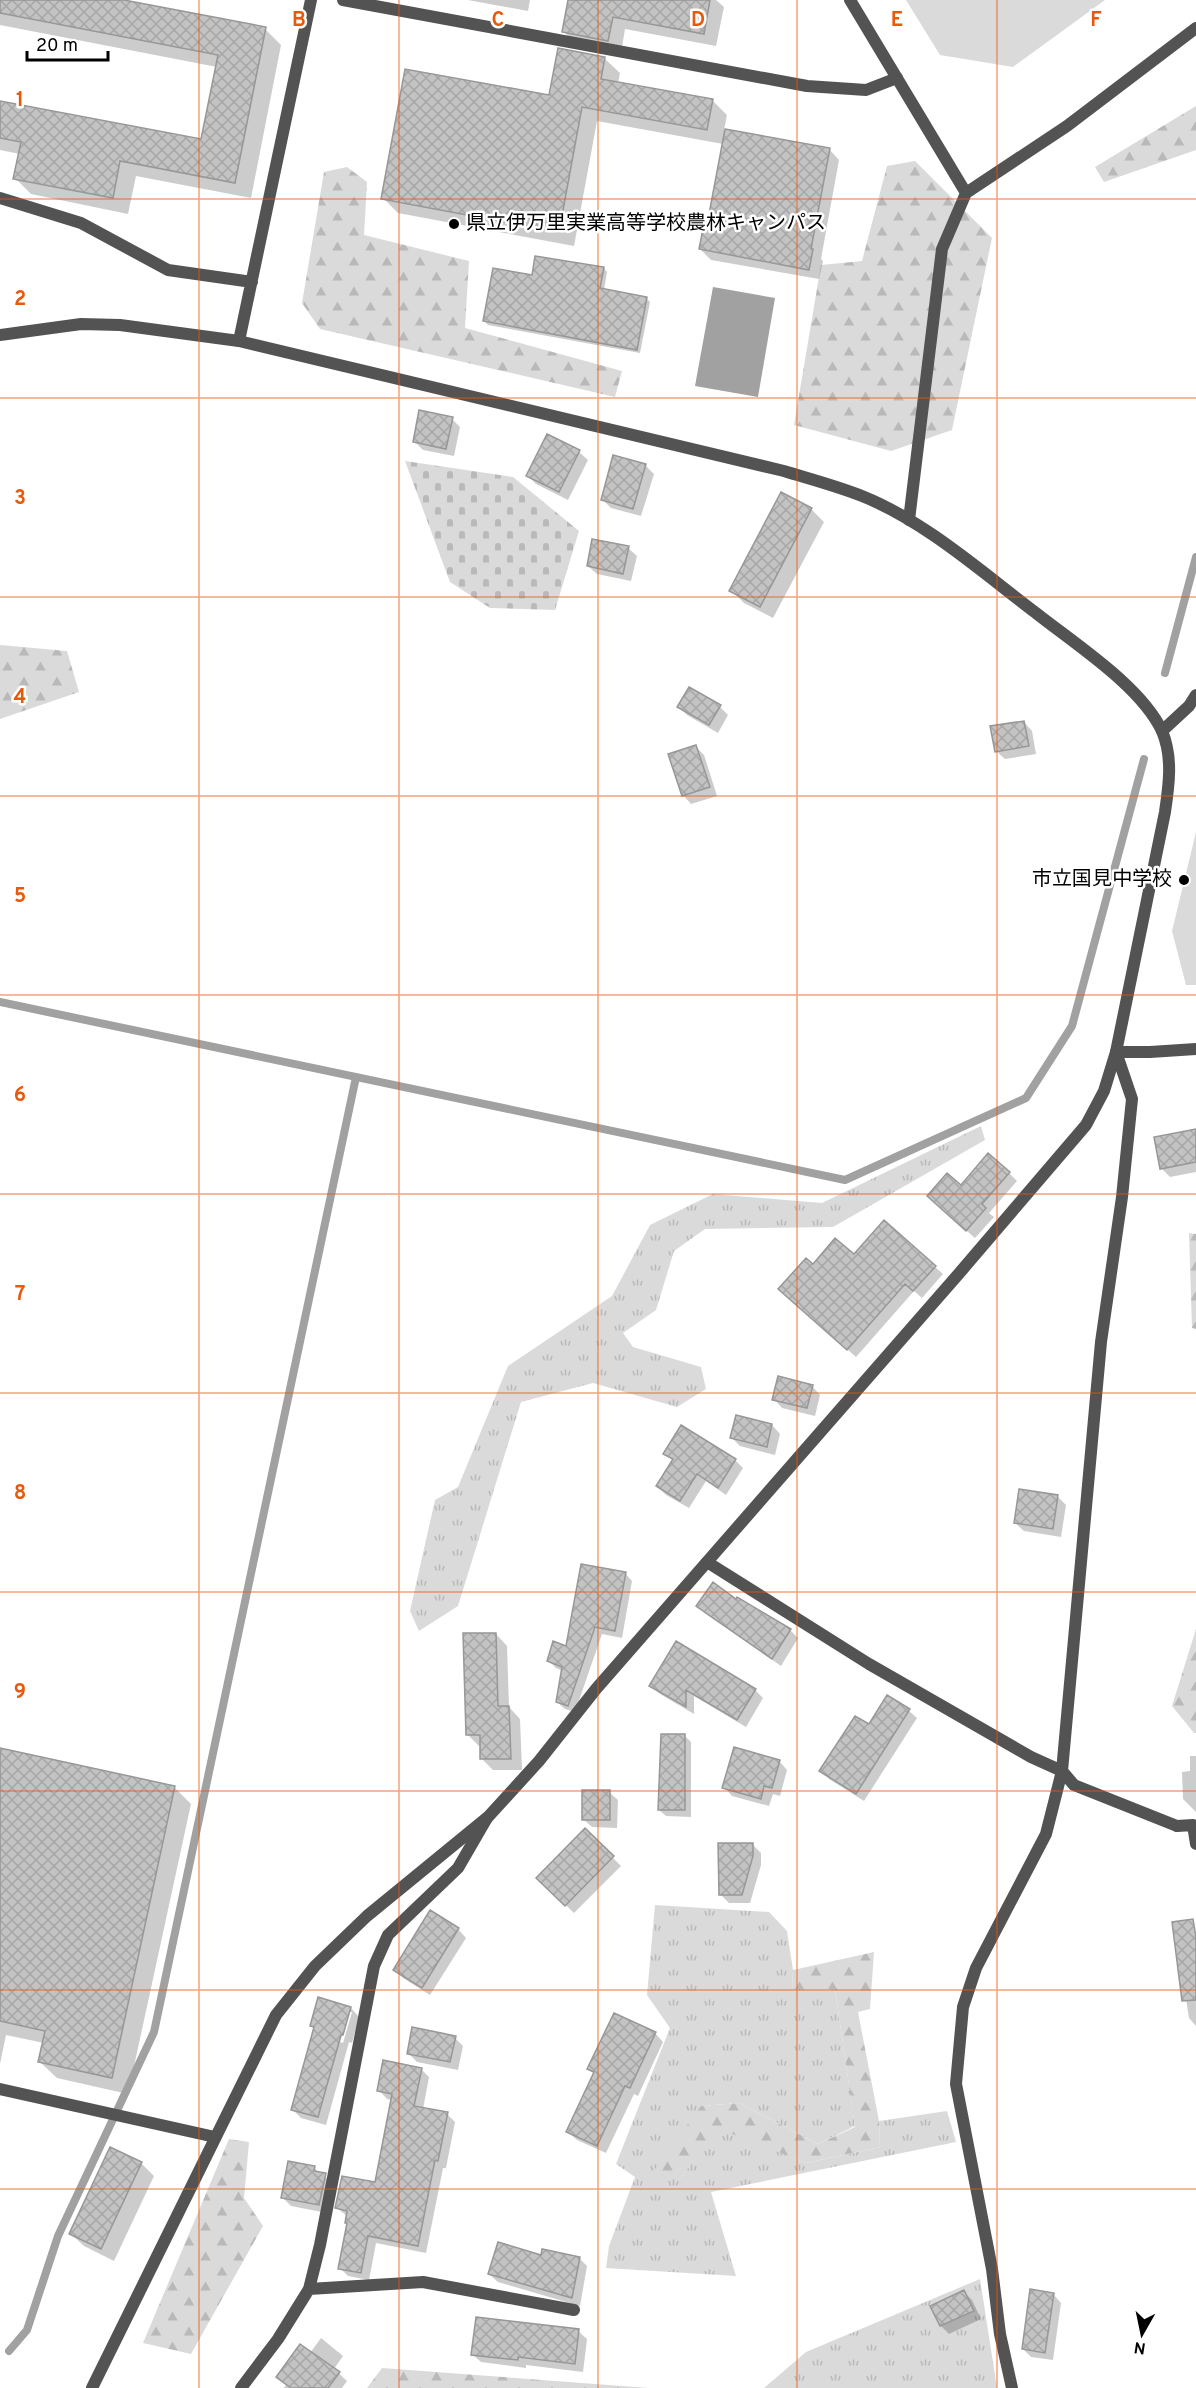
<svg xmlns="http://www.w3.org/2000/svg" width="1196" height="2388" font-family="Overpass,'Noto Sans JP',sans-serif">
	<defs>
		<pattern id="grass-tufts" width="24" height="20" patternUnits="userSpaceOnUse" patternTransform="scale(1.5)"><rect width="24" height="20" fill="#dadada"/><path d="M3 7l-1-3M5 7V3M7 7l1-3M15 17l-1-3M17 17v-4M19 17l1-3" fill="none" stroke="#b9b9b9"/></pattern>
		<pattern id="forest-firs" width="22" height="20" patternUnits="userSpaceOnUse" patternTransform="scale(1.5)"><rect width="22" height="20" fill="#dadada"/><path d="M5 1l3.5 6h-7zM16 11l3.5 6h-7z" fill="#b9b9b9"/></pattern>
		<pattern id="cemetery-stones" width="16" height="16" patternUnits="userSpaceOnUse" patternTransform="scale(1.5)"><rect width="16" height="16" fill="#dadada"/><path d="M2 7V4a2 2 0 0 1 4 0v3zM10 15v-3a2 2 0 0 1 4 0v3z" fill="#b9b9b9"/></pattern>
		<pattern id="building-cross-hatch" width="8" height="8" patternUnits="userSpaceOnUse" patternTransform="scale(1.5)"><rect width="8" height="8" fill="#c3c3c3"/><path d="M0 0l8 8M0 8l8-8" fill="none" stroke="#a6a6a6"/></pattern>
	</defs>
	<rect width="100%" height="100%" fill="#fff"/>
	<path fill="url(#grass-tufts)" d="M 981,1126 L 985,1140 L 833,1227 L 705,1229 L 674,1251 L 656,1310 L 623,1333 L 633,1347 L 701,1367 L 706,1389 L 677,1407 L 593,1383 L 521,1402 L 458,1606 L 419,1631 L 410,1611 L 435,1500 L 458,1487 L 508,1366 L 612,1296 L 650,1225 L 713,1194 L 822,1203 Z
		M 655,1905 L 769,1912 L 787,1931 L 793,1970 L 792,1989 L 835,1989 L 855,2126 L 818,2144 L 739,2103 L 701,2106 L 680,2179 L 717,2127 L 806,2163 L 880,2147 L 879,2121 L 947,2111 L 956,2142 L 711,2192 L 736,2276 L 606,2268 L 609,2246 L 635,2177 L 616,2164 L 670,2028 L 647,1995 Z
		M 980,2279 L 997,2388 L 764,2388 L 806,2352 Z"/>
	<path fill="url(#forest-firs)" d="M 1196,106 L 1196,150 L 1104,182 L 1095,167 Z
		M 915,161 L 992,238 L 952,430 L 891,451 L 794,425 L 821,265 L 862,261 L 887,166 Z
		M 347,167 L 367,182 L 364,235 L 469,261 L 465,328 L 622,371 L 615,397 L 320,329 L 302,303 L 324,172 Z
		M 0,645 L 67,651 L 79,692 L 0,719 Z
		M 1189,1233 L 1196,1234 L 1196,1329 L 1192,1328 Z
		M 1196,1629 L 1196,1733 L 1194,1733 L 1172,1706 Z
		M 874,1952 L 870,2009 L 858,2012 L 879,2121 L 880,2147 L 806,2163 L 717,2128 L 680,2179 L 652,2173 L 701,2106 L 739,2103 L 818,2144 L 855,2127 L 835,1989 L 792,1989 L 793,1970 Z
		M 229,2139 L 249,2142 L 244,2198 L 263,2226 L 191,2354 L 143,2343 Z
		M 382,2368 L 649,2388 L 367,2388 Z"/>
	<path fill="url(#cemetery-stones)" d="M 405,461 L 513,477 L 579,531 L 555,610 L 490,608 L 450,582 Z"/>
	<path fill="#dadada" d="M 906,0 L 1105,0 L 1013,67 L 940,55 Z
		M 1196,832 L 1196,985 L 1186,985 L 1172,931 Z"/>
	<path fill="#a1a1a1" d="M 713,287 L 775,298 L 758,397 L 695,386 Z"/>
	<path fill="#0003" fill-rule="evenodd" d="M 0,0 L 116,0 L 265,29 L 281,45 L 251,198 L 136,176 L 128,214 L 31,194 L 15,178 L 20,154 L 0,150 L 0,102 L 202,141 L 217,67 L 0,25 Z
		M 468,0 L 530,0 L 528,11 Z
		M 570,0 L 716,0 L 724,7 L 716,46 L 625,29 L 621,53 L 576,44 L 564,32 Z
		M 604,58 L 620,73 L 618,83 L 712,100 L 727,115 L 724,130 L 829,149 L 839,160 L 821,259 L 823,261 L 819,279 L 711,260 L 700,249 L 707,232 L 723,144 L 597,121 L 574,246 L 398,213 L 383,198 L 550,97 Z
		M 604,268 L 607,272 L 604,290 L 646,298 L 650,302 L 640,353 L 488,325 L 484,321 L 534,277 Z
		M 452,419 L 460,427 L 454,456 L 423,450 L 415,442 Z
		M 548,436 L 579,452 L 588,460 L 568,500 L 536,484 L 528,476 Z
		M 645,465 L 654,474 L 641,516 L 611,508 L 602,499 Z
		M 811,509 L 824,522 L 773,618 L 744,603 L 731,590 Z
		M 628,548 L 637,556 L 631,581 L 597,574 L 588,566 Z
		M 679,707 L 720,707 L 728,715 L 718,733 L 687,715 Z
		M 1024,722 L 1032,731 L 1036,754 L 1005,759 L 996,751 Z
		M 696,747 L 704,755 L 717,796 L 691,804 L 683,795 Z
		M 1196,1131 L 1196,1172 L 1170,1177 L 1162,1169 Z
		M 1009,1173 L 1017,1181 L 989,1213 L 994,1217 L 975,1238 L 937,1205 L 961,1187 Z
		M 855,1256 L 935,1267 L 943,1274 L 922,1298 L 914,1291 L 856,1357 L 788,1297 L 813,1266 Z
		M 812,1386 L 820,1395 L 815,1416 L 782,1408 L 774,1399 Z
		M 772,1425 L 780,1434 L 775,1455 L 740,1446 L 732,1438 Z
		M 665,1454 L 735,1460 L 743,1468 L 726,1495 L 706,1481 L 689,1508 L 666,1495 L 657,1486 L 673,1461 Z
		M 1058,1497 L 1066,1505 L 1061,1537 L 1024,1531 L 1015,1523 Z
		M 625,1573 L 632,1581 L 622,1638 L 602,1634 L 575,1712 L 565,1709 L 557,1702 L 563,1671 L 556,1668 L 549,1661 L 567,1648 Z
		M 736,1601 L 790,1630 L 798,1638 L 781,1666 L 706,1614 L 698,1606 Z
		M 496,1634 L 507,1646 L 509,1707 L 520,1719 L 522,1770 L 493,1770 L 482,1759 L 481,1746 L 479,1746 L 467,1734 Z
		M 651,1686 L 755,1690 L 763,1698 L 746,1727 L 694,1696 L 694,1714 L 660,1694 Z
		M 888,1697 L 909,1711 L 917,1718 L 864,1801 L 829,1779 L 821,1771 L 869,1726 Z
		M 685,1736 L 691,1742 L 691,1817 L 666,1816 L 659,1810 Z
		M 0,1750 L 174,1787 L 191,1804 L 128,2094 L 57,2078 L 40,2062 L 44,2043 L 6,2035 L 0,2064 Z
		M 1190,1756 L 1196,1756 L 1196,1812 L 1183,1799 L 1182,1772 L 1190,1771 Z
		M 779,1761 L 787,1770 L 780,1796 L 773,1794 L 769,1806 L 732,1796 L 724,1787 Z
		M 609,1792 L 618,1800 L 617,1828 L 592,1827 L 583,1819 Z
		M 585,1830 L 621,1866 L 574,1913 L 538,1878 Z
		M 752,1844 L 761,1853 L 761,1865 L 750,1903 L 729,1903 L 720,1894 Z
		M 458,1929 L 466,1938 L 430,1995 L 403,1978 L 395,1970 Z
		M 1196,1979 L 1196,2026 L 1189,2018 L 1183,1980 Z
		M 351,2008 L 359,2017 L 352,2043 L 349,2042 L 326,2125 L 301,2118 L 293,2110 L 315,2029 L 311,2026 ZM 349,2012 L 352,2012 L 343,2043 L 340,2042 Z
		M 655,2033 L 663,2042 L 638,2096 L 634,2094 L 606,2153 L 577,2140 L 568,2132 L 595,2075 L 589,2069 Z
		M 455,2038 L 463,2046 L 458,2070 L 417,2062 L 409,2054 Z
		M 421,2069 L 429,2077 L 423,2109 L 447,2114 L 455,2122 L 446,2168 L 443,2168 L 426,2253 L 376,2243 L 369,2280 L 348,2276 L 340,2268 L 348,2224 L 347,2216 L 337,2208 L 377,2184 L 392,2100 L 387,2099 L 379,2090 Z
		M 141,2163 L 154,2176 L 114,2261 L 84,2246 L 71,2234 Z
		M 314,2168 L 333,2183 L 327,2213 L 291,2206 L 282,2197 Z
		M 542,2257 L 579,2258 L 587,2266 L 580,2306 L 498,2282 L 489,2274 Z
		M 964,2292 L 972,2300 L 981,2319 L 949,2334 L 941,2326 L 932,2307 Z
		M 1053,2294 L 1061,2303 L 1053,2360 L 1031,2357 L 1023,2349 Z
		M 578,2331 L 587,2339 L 583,2372 L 526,2365 L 526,2368 L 481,2362 L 472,2354 Z
		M 321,2338 L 343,2356 L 334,2369 L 347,2381 L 342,2388 L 284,2388 L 286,2385 L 278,2377 L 310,2353 Z"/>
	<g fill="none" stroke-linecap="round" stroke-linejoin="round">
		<path stroke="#a1a1a1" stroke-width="8" d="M 1165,673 L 1196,557
			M 0,1002 L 845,1180 L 1026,1098 L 1072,1026 L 1144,759
			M 9,2351 L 27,2330 L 58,2236 L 154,2032 L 356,1077"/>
	</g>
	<path fill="url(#building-cross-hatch)" stroke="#979797" stroke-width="1.5" d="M 0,0 L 124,0 L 266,27 L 235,183 L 120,161 L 113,198 L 13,179 L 21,142 L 0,138 L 0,101 L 201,139 L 218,55 L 0,13 Z
		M 568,0 L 710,0 L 704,34 L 613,17 L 608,41 L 562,32 Z
		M 558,48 L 605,57 L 601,79 L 713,99 L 707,130 L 582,107 L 559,232 L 381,199 L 405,69 L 549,95 Z
		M 725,129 L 830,148 L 811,249 L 813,249 L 809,270 L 699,249 L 703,229 L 706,230 Z
		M 535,256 L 604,267 L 600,288 L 647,297 L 637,350 L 483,321 L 493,268 L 532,275 Z
		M 419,410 L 453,417 L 446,449 L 413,442 Z
		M 547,434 L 580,450 L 559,492 L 526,476 Z
		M 613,455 L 646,464 L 633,509 L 601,500 Z
		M 781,492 L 812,508 L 760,607 L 729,591 Z
		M 592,539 L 629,546 L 623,574 L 587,566 Z
		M 689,687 L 721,705 L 709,725 L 677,707 Z
		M 1024,721 L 1029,746 L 995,752 L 990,726 Z
		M 696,745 L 710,787 L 682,796 L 668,754 Z
		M 1196,1129 L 1196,1162 L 1160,1169 L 1154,1137 Z
		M 988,1153 L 1010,1172 L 982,1204 L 986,1208 L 966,1231 L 927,1196 L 947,1173 L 961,1185 Z
		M 884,1220 L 936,1266 L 913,1291 L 905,1284 L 847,1350 L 778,1289 L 806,1258 L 813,1264 L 835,1238 L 854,1254 Z
		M 778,1376 L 813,1385 L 807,1408 L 772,1400 Z
		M 736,1415 L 772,1424 L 767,1447 L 730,1438 Z
		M 681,1425 L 736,1459 L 718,1488 L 697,1474 L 680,1501 L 656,1486 L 673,1459 L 663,1454 Z
		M 1019,1489 L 1058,1495 L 1053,1529 L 1014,1523 Z
		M 581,1564 L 626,1572 L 615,1631 L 595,1627 L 568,1706 L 556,1702 L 562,1667 L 547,1661 L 553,1641 L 566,1646 Z
		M 713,1582 L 736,1599 L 737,1597 L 791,1629 L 772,1659 L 696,1606 Z
		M 463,1633 L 496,1633 L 498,1706 L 509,1706 L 511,1759 L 480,1759 L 480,1735 L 466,1735 Z
		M 676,1641 L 756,1689 L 737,1720 L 686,1690 L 686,1707 L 649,1686 Z
		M 887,1695 L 910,1709 L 856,1794 L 819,1771 L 855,1716 L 869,1724 Z
		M 661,1734 L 685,1734 L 685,1810 L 658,1810 Z
		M 734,1747 L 780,1760 L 772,1788 L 764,1786 L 761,1799 L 722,1788 Z
		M 0,1748 L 175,1786 L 112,2078 L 38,2062 L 45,2031 L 0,2021 Z
		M 582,1790 L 610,1790 L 610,1820 L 582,1820 Z
		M 585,1828 L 614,1856 L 565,1906 L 536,1878 Z
		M 718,1843 L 753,1843 L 753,1856 L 742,1895 L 719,1895 Z
		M 430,1910 L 459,1928 L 422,1988 L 393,1970 Z
		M 1193,1919 L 1196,1937 L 1196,2000 L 1182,2001 L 1172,1922 Z
		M 318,1997 L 351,2007 L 343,2035 L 341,2035 L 318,2117 L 291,2110 L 314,2027 L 310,2026 Z
		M 614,2013 L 656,2032 L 630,2088 L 625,2086 L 597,2146 L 566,2132 L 594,2072 L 587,2069 Z
		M 412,2027 L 456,2036 L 450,2062 L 407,2054 Z
		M 383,2060 L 422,2068 L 414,2106 L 448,2112 L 438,2161 L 435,2160 L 418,2246 L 368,2236 L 361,2273 L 338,2269 L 347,2223 L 345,2223 L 347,2211 L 335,2208 L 342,2176 L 375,2182 L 392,2094 L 377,2091 Z
		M 110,2147 L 142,2162 L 101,2249 L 69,2234 Z
		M 288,2161 L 315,2166 L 314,2171 L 326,2173 L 319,2205 L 281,2198 Z
		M 498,2242 L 541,2255 L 542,2249 L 580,2257 L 572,2298 L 488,2274 Z
		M 1030,2289 L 1054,2293 L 1045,2353 L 1022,2349 Z
		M 964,2290 L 974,2311 L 940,2326 L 930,2306 Z
		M 476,2317 L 579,2329 L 575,2364 L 518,2357 L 518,2360 L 471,2355 Z
		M 300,2344 L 340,2372 L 328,2388 L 291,2388 L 276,2377 Z"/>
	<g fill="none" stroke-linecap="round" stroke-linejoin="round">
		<path stroke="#535353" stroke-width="12" d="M 343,0 L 807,86 L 866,90 L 897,78
			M 0,198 L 81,223 L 168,270 L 252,282
			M 239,341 L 311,0
			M 1162,731 L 1189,706 L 1196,695
			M 1177,1826 L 1193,1825 L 1196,1844
			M 0,2089 L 215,2137"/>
		<path stroke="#535353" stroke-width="12" d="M 850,0 L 966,193
			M 909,520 L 942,249 L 966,193 L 1067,126 L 1196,28
			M 707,1562 L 869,1664 L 1031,1757 L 1062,1771 L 1074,1785 L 1177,1826
			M 309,2289 L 423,2282 L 574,2310
			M 241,2388 L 278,2339 L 309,2289 L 320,2245 L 374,1966 L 388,1935 L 458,1868 L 487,1818
			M 1012,2388 L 1000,2334 L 992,2269 L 956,2084 L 963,2007 L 976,1968 L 1046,1834 L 1062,1771 L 1101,1342 L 1122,1197 L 1132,1099 L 1116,1052 L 1150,1052 L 1196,1049"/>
		<path stroke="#535353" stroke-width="12" d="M 0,335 L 81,324 L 120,325 L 239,341 L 784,471 C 810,479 837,486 862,496 C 925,521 983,573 1036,613 C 1075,644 1141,686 1162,731 C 1173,757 1169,785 1165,812 L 1116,1052 L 1104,1091 L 1086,1125 L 962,1270 L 596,1689 L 539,1761 L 488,1817 L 367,1916 L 315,1966 L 276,2015 L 92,2388"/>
	</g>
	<path fill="none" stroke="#e8590c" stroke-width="1.5" stroke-opacity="0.55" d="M 199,0 L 199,2388M 399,0 L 399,2388M 598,0 L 598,2388M 797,0 L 797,2388M 997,0 L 997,2388M 0,199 L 1196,199M 0,398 L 1196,398M 0,597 L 1196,597M 0,796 L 1196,796M 0,995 L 1196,995M 0,1194 L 1196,1194M 0,1393 L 1196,1393M 0,1592 L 1196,1592M 0,1791 L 1196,1791M 0,1990 L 1196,1990M 0,2189 L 1196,2189"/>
	<g fill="#000" stroke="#fff" stroke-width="2">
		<circle cx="454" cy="224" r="6"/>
		<circle cx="1184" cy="880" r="6"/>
	</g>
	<g text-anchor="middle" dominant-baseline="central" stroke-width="5" stroke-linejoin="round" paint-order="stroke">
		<g font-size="20" fill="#000" stroke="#fff" text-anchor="start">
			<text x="466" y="224">県立伊万里実業高等学校農林キャンパス</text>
			<text x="1172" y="880" text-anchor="end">市立国見中学校</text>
		</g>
	</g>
	<g font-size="20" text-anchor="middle" font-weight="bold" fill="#e8590c" stroke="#fff" stroke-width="5" stroke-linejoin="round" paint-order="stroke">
		<text x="299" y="26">B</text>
		<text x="498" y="26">C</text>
		<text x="698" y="26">D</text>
		<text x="897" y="26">E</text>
		<text x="1096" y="26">F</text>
		<text x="20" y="106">1</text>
		<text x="20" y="305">2</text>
		<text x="20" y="504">3</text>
		<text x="20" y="703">4</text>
		<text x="20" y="902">5</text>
		<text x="20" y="1101">6</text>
		<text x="20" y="1300">7</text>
		<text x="20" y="1499">8</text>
		<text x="20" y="1698">9</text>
	</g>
	<g transform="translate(1142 2334) rotate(189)" stroke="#ffffff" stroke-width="4.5" paint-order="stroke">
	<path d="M0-4.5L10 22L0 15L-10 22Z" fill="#000000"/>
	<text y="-9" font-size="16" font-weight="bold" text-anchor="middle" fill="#000000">N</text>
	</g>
	<path d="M27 51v9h81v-9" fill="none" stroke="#000000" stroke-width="3"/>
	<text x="36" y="51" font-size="18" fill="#000000" stroke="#ffffff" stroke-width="4.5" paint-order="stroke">20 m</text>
</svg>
